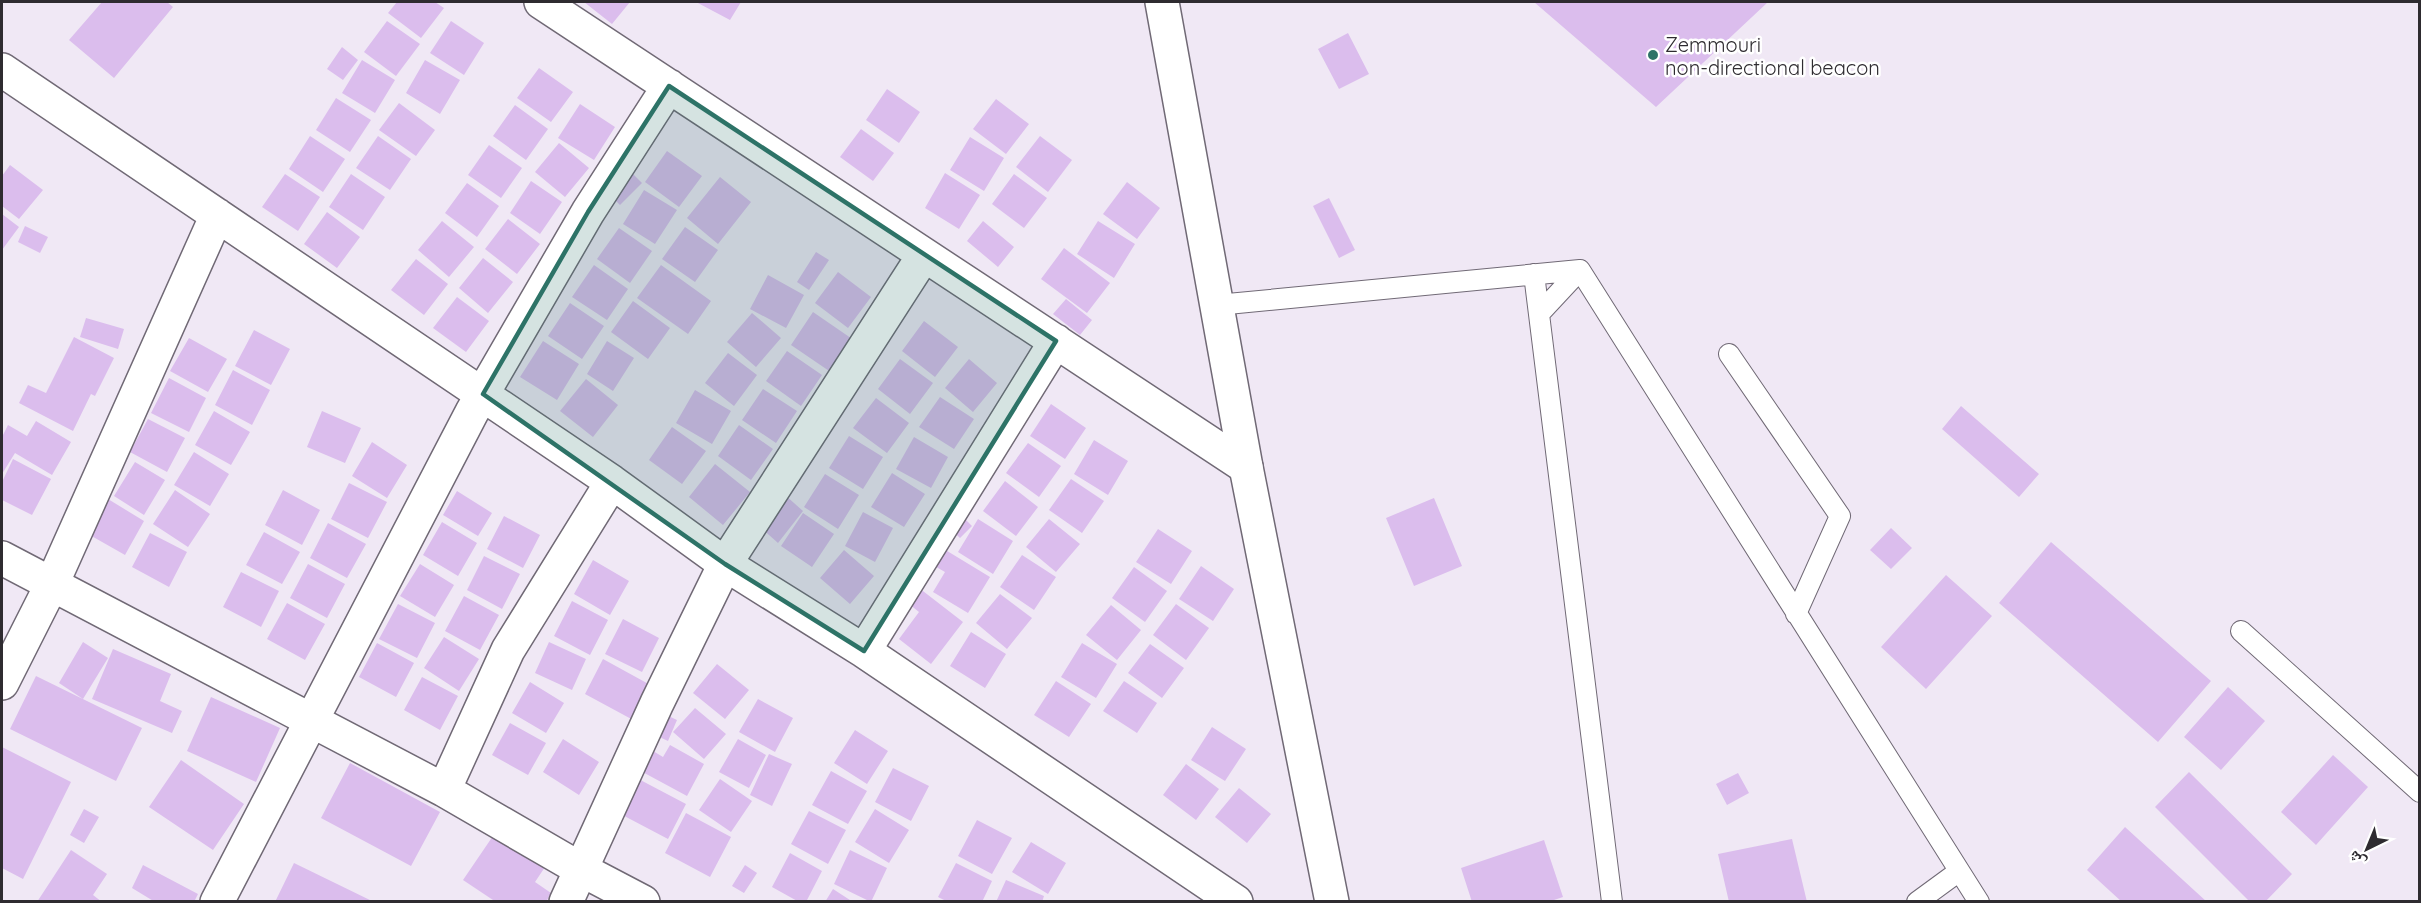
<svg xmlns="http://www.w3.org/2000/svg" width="2421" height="903" font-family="Quicksand,'Noto Naskh Arabic',sans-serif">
	<rect width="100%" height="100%" fill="#f0e8f5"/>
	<path fill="#dbbded" d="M 102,2 L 167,2 L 173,7 L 114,78 L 69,40 Z
		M 397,2 L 435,2 L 444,8 L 421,38 L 388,13 Z
		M 584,2 L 630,2 L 612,24 Z
		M 696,2 L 741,2 L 730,20 Z
		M 1534,2 L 1768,2 L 1656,107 Z
		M 387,21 L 420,44 L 396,76 L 364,52 Z
		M 451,21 L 484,43 L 464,75 L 430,53 Z
		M 1348,33 L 1369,74 L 1339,89 L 1318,49 Z
		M 342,47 L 358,60 L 343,80 L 327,69 Z
		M 362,60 L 395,80 L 375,113 L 342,93 Z
		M 425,60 L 460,80 L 440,114 L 406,93 Z
		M 539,68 L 573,92 L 551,122 L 517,98 Z
		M 887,89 L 920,112 L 899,143 L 866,120 Z
		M 336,98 L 371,120 L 350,152 L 316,130 Z
		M 996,99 L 1029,124 L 1006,154 L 973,129 Z
		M 399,103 L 435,130 L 416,156 L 379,130 Z
		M 580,104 L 615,127 L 594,160 L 558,138 Z
		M 515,105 L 548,129 L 526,160 L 493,136 Z
		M 861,129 L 894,153 L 873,181 L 840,157 Z
		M 310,136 L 345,159 L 323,192 L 289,169 Z
		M 378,136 L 411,159 L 390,190 L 356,168 Z
		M 1040,136 L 1072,160 L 1048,192 L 1016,167 Z
		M 970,137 L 1004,158 L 984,191 L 950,170 Z
		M 559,143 L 589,168 L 565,197 L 535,172 Z
		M 489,145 L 522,168 L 501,198 L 468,175 Z
		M 667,151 L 702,176 L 679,207 L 645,182 Z
		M 10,165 L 43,190 L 19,219 L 2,206 L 2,176 Z
		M 627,168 L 642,183 L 620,205 L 605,190 Z
		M 945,173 L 980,195 L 959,229 L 925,208 Z
		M 285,174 L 320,197 L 298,231 L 262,207 Z
		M 351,174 L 385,197 L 363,230 L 329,207 Z
		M 1014,174 L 1047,198 L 1024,228 L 992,204 Z
		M 720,177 L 751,202 L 718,244 L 687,218 Z
		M 531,181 L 562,202 L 540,234 L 510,213 Z
		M 1127,182 L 1160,208 L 1137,239 L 1103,214 Z
		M 467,183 L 499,206 L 477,237 L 445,213 Z
		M 644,190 L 677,210 L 655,244 L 623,224 Z
		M 1329,198 L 1355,250 L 1339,258 L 1313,206 Z
		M 327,212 L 360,237 L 337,268 L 304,244 Z
		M 2,214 L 19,227 L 2,250 Z
		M 508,219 L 540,244 L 517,274 L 485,249 Z
		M 442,221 L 474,247 L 449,277 L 418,250 Z
		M 983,221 L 1014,247 L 998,267 L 967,241 Z
		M 1098,221 L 1135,244 L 1114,278 L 1077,254 Z
		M 25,226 L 48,237 L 40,253 L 18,242 Z
		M 685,227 L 718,250 L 695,282 L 662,259 Z
		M 619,228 L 652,251 L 630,283 L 597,259 Z
		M 1064,248 L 1110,283 L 1087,313 L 1041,279 Z
		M 816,252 L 829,260 L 809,290 L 797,282 Z
		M 483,258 L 513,282 L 488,313 L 459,288 Z
		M 416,259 L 448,284 L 424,315 L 391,290 Z
		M 594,265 L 628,289 L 607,320 L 572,297 Z
		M 661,265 L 711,301 L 688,334 L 637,298 Z
		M 838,272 L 871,297 L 848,328 L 815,303 Z
		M 768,275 L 804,295 L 786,328 L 750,309 Z
		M 457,297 L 489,321 L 466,352 L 433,328 Z
		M 1066,299 L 1092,320 L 1080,335 L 1053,314 Z
		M 633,301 L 670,328 L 648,359 L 611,332 Z
		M 570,303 L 604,326 L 582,359 L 548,336 Z
		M 813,312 L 861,345 L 838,377 L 791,345 Z
		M 752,313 L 781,338 L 756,367 L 727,342 Z
		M 86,318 L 124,329 L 118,349 L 80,337 Z
		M 924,321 L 958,347 L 935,377 L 902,351 Z
		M 254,330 L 290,349 L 271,385 L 235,366 Z
		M 74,337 L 114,358 L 95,396 L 91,394 L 73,431 L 19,403 L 28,385 L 46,393 Z
		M 189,338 L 227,359 L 208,392 L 170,371 Z
		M 543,341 L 579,364 L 557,400 L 520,377 Z
		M 607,341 L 634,358 L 613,391 L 587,374 Z
		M 787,351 L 822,375 L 801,406 L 766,381 Z
		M 728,353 L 757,375 L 734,406 L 705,383 Z
		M 900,359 L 933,383 L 910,414 L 878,389 Z
		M 969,359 L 997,383 L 973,412 L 945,388 Z
		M 233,370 L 270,390 L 252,425 L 215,405 Z
		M 169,378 L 206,398 L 189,432 L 151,413 Z
		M 586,379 L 618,405 L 593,437 L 560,411 Z
		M 763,389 L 797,411 L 776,443 L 742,420 Z
		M 695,390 L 731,411 L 712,444 L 676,423 Z
		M 940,397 L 974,419 L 954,449 L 919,427 Z
		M 876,398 L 909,423 L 887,453 L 853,428 Z
		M 1051,404 L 1086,428 L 1065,459 L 1030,436 Z
		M 1961,406 L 2039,474 L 2019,497 L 1942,429 Z
		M 214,411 L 250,432 L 231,465 L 195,445 Z
		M 322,411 L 361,428 L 345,463 L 307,447 Z
		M 148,419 L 185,438 L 167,472 L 130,452 Z
		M 36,421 L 71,442 L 52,475 L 15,453 L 2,474 L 2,437 L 8,425 L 27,436 Z
		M 739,425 L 773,449 L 751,480 L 718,456 Z
		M 672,427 L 706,451 L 682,484 L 649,460 Z
		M 849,436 L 883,457 L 863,489 L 829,468 Z
		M 914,437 L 948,457 L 931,488 L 896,469 Z
		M 1094,440 L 1128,461 L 1108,495 L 1074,474 Z
		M 372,442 L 407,465 L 387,498 L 352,476 Z
		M 1028,443 L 1061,466 L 1039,497 L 1006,473 Z
		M 194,452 L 229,474 L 210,506 L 174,485 Z
		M 13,459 L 51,479 L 32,515 L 2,500 L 2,482 Z
		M 135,462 L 165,480 L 144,515 L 114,496 Z
		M 715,464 L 750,492 L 723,525 L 689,497 Z
		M 892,473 L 925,494 L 904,527 L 871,507 Z
		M 825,474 L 859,495 L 838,529 L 804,507 Z
		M 1071,479 L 1104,501 L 1082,533 L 1049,510 Z
		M 1005,481 L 1038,507 L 1016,536 L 983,511 Z
		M 349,483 L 387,502 L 368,538 L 331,519 Z
		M 175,490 L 210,514 L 188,547 L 153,524 Z
		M 283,490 L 320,510 L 302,545 L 265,525 Z
		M 457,491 L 492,513 L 478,536 L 443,515 Z
		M 785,495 L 803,511 L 778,543 L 759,526 Z
		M 1434,498 L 1462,566 L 1414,586 L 1386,518 Z
		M 108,499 L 144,521 L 125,555 L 88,534 Z
		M 863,512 L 893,528 L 875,562 L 845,546 Z
		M 803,513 L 834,534 L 812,567 L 781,546 Z
		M 959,513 L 972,526 L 960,538 L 946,525 Z
		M 504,516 L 540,535 L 523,568 L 487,549 Z
		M 978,519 L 1013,541 L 993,574 L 958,552 Z
		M 1049,519 L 1080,544 L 1056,572 L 1026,547 Z
		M 442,522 L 477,543 L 458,576 L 423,555 Z
		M 328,523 L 366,544 L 347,578 L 310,558 Z
		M 1891,528 L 1912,548 L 1891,569 L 1870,550 Z
		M 1158,529 L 1192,551 L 1171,584 L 1136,562 Z
		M 264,532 L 300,552 L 282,584 L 246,565 Z
		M 150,533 L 187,552 L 169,587 L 132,567 Z
		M 2051,542 L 2211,681 L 2158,742 L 1999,603 Z
		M 934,543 L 990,577 L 968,613 L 933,592 L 945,572 L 924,560 Z
		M 844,550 L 874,576 L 850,604 L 820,578 Z
		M 1022,555 L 1056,577 L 1034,610 L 1000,587 Z
		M 484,556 L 520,574 L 502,609 L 467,590 Z
		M 593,560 L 629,581 L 610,615 L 574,594 Z
		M 308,564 L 345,584 L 327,618 L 290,598 Z
		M 420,564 L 454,585 L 435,617 L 400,596 Z
		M 1201,566 L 1234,589 L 1213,621 L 1179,599 Z
		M 1134,567 L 1167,591 L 1145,622 L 1112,598 Z
		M 241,572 L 279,591 L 261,627 L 223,607 Z
		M 1946,575 L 1992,616 L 1926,689 L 1881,647 Z
		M 910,581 L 963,622 L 931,664 L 899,639 L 919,612 L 899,596 Z
		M 1000,594 L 1032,618 L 1007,649 L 976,623 Z
		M 464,596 L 499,615 L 480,650 L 445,631 Z
		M 572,601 L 608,620 L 590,655 L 554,636 Z
		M 287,603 L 325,624 L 305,660 L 267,639 Z
		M 398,604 L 435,623 L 417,658 L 379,639 Z
		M 1176,604 L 1209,628 L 1186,660 L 1153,635 Z
		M 1111,605 L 1141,630 L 1117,660 L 1086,635 Z
		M 623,619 L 659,638 L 642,672 L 605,654 Z
		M 971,632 L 1006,654 L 985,688 L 950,666 Z
		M 444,637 L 479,659 L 459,691 L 424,668 Z
		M 83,642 L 108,658 L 83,699 L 59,683 Z
		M 549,642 L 586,659 L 572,690 L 535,673 Z
		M 377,643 L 414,663 L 396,697 L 359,677 Z
		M 1082,643 L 1117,664 L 1096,698 L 1061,677 Z
		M 1150,644 L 1184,668 L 1162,698 L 1128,673 Z
		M 113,649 L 171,674 L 160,701 L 182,711 L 172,733 L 92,699 Z
		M 603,659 L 654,687 L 635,721 L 585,694 Z
		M 717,664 L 749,690 L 725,719 L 693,693 Z
		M 36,676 L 142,728 L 116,781 L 10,729 Z
		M 422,677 L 458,696 L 440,730 L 404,710 Z
		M 1056,681 L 1091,704 L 1069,737 L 1034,715 Z
		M 1124,681 L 1157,703 L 1137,733 L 1103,711 Z
		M 530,682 L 564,703 L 546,733 L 512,713 Z
		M 2228,687 L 2265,721 L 2221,770 L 2184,737 Z
		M 211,697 L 280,728 L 256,782 L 187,751 Z
		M 758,699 L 793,718 L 775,752 L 739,732 Z
		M 695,708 L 726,734 L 704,759 L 673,732 Z
		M 662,713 L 677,720 L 668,741 L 653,734 Z
		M 510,723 L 546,743 L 528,775 L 492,755 Z
		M 1212,727 L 1246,749 L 1225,781 L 1191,760 Z
		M 855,730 L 888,751 L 867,784 L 834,763 Z
		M 563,739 L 599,762 L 579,795 L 543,772 Z
		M 738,739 L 766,755 L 749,788 L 719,772 Z
		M 670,745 L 704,764 L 687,796 L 637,769 L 648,748 L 663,757 Z
		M 2,747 L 71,782 L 23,879 L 2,868 Z
		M 769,754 L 792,764 L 772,806 L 750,795 Z
		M 2333,755 L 2368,787 L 2316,845 L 2281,812 Z
		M 181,760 L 244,804 L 213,850 L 149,807 Z
		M 350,763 L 440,812 L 411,866 L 321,818 Z
		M 1186,764 L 1219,789 L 1196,820 L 1163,795 Z
		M 893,768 L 929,786 L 911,821 L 875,802 Z
		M 831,771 L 867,791 L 848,824 L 812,805 Z
		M 2189,772 L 2292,874 L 2265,902 L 2250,902 L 2155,807 Z
		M 1738,773 L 1749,793 L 1727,805 L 1716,784 Z
		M 629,774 L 686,804 L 668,839 L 611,809 Z
		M 720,779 L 752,801 L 731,832 L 699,810 Z
		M 1239,788 L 1271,814 L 1247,843 L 1215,817 Z
		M 84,809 L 99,817 L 84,843 L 70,835 Z
		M 875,809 L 909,830 L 889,863 L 855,842 Z
		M 809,811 L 846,830 L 828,864 L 791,844 Z
		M 686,813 L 731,837 L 710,877 L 665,853 Z
		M 977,820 L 1012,838 L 992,874 L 958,856 Z
		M 2125,827 L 2207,902 L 2122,902 L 2087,870 Z
		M 495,833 L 545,867 L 535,882 L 551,893 L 546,902 L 496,902 L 463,880 Z
		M 1792,839 L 1807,902 L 1729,902 L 1718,854 Z
		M 1544,840 L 1563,897 L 1548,902 L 1472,902 L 1461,868 Z
		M 1031,842 L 1066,863 L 1048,894 L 1012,872 Z
		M 71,850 L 107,874 L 93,895 L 102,902 L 37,902 Z
		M 850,850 L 887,868 L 871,902 L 834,884 Z
		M 790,853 L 822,871 L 806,902 L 799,902 L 772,887 Z
		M 294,863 L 374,902 L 275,902 Z
		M 956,863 L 992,881 L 982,902 L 948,902 L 938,897 Z
		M 143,865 L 198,894 L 194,902 L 155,902 L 132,888 Z
		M 745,865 L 757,873 L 744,893 L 732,886 Z
		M 1006,880 L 1044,896 L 1042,902 L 996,902 Z
		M 833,889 L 853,902 L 825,902 Z"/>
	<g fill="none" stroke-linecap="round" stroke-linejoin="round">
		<defs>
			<path id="lane" d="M 1534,274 L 1612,902
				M 1217,305 L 1580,270 L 1979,902
				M 1539,314 L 1580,270
				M 1729,354 L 1840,516 L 1796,614
				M 2241,631 L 2420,792
				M 1917,902 L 1958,872"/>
			<path id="street" d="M 541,2 L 1246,467
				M 2,70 L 612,482 L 725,564 L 864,651 L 1236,902
				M 2,558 L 444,790 L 582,870 L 643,902
				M 864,651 L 1056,341
				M 2,683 L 52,584 L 217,215
				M 444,790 L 508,650 L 612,482
				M 217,902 L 472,412 L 588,212 L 669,86
				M 566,902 L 657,703 L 725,564 L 924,255"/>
			<path id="secondary" d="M 1162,2 L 1246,467 L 1332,902"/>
		</defs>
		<use href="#lane" stroke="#706975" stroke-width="22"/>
		<use href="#street" stroke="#706975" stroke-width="36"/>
		<use href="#secondary" stroke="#706975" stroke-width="36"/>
		<use href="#lane" stroke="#fff" stroke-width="20"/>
		<use href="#street" stroke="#fff" stroke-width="33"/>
		<use href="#secondary" stroke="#fff" stroke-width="33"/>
	</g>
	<path fill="#2d7367" fill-opacity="0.2" stroke="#2d7367" stroke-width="4.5" stroke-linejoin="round" d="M 669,86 L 1056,341 L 864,651 L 725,564 L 483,394 L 588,212 Z"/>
	<circle fill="#2d7367" stroke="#fff" stroke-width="2" cx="1653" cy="55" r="6"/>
	<g text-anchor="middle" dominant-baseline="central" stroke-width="5" stroke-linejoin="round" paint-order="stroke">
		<g font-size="20" fill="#2e2b30" stroke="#fff" text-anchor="start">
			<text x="1665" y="44">Zemmouri<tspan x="1665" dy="23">non-directional beacon</tspan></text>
		</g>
	</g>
	<rect width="2421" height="903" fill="none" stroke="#2e2b30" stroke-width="6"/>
	<g transform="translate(2367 849) rotate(223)" stroke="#ffffff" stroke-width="4.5" paint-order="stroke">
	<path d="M0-4.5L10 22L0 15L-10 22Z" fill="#2e2b30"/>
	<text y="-9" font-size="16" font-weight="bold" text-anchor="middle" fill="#2e2b30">ش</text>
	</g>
</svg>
